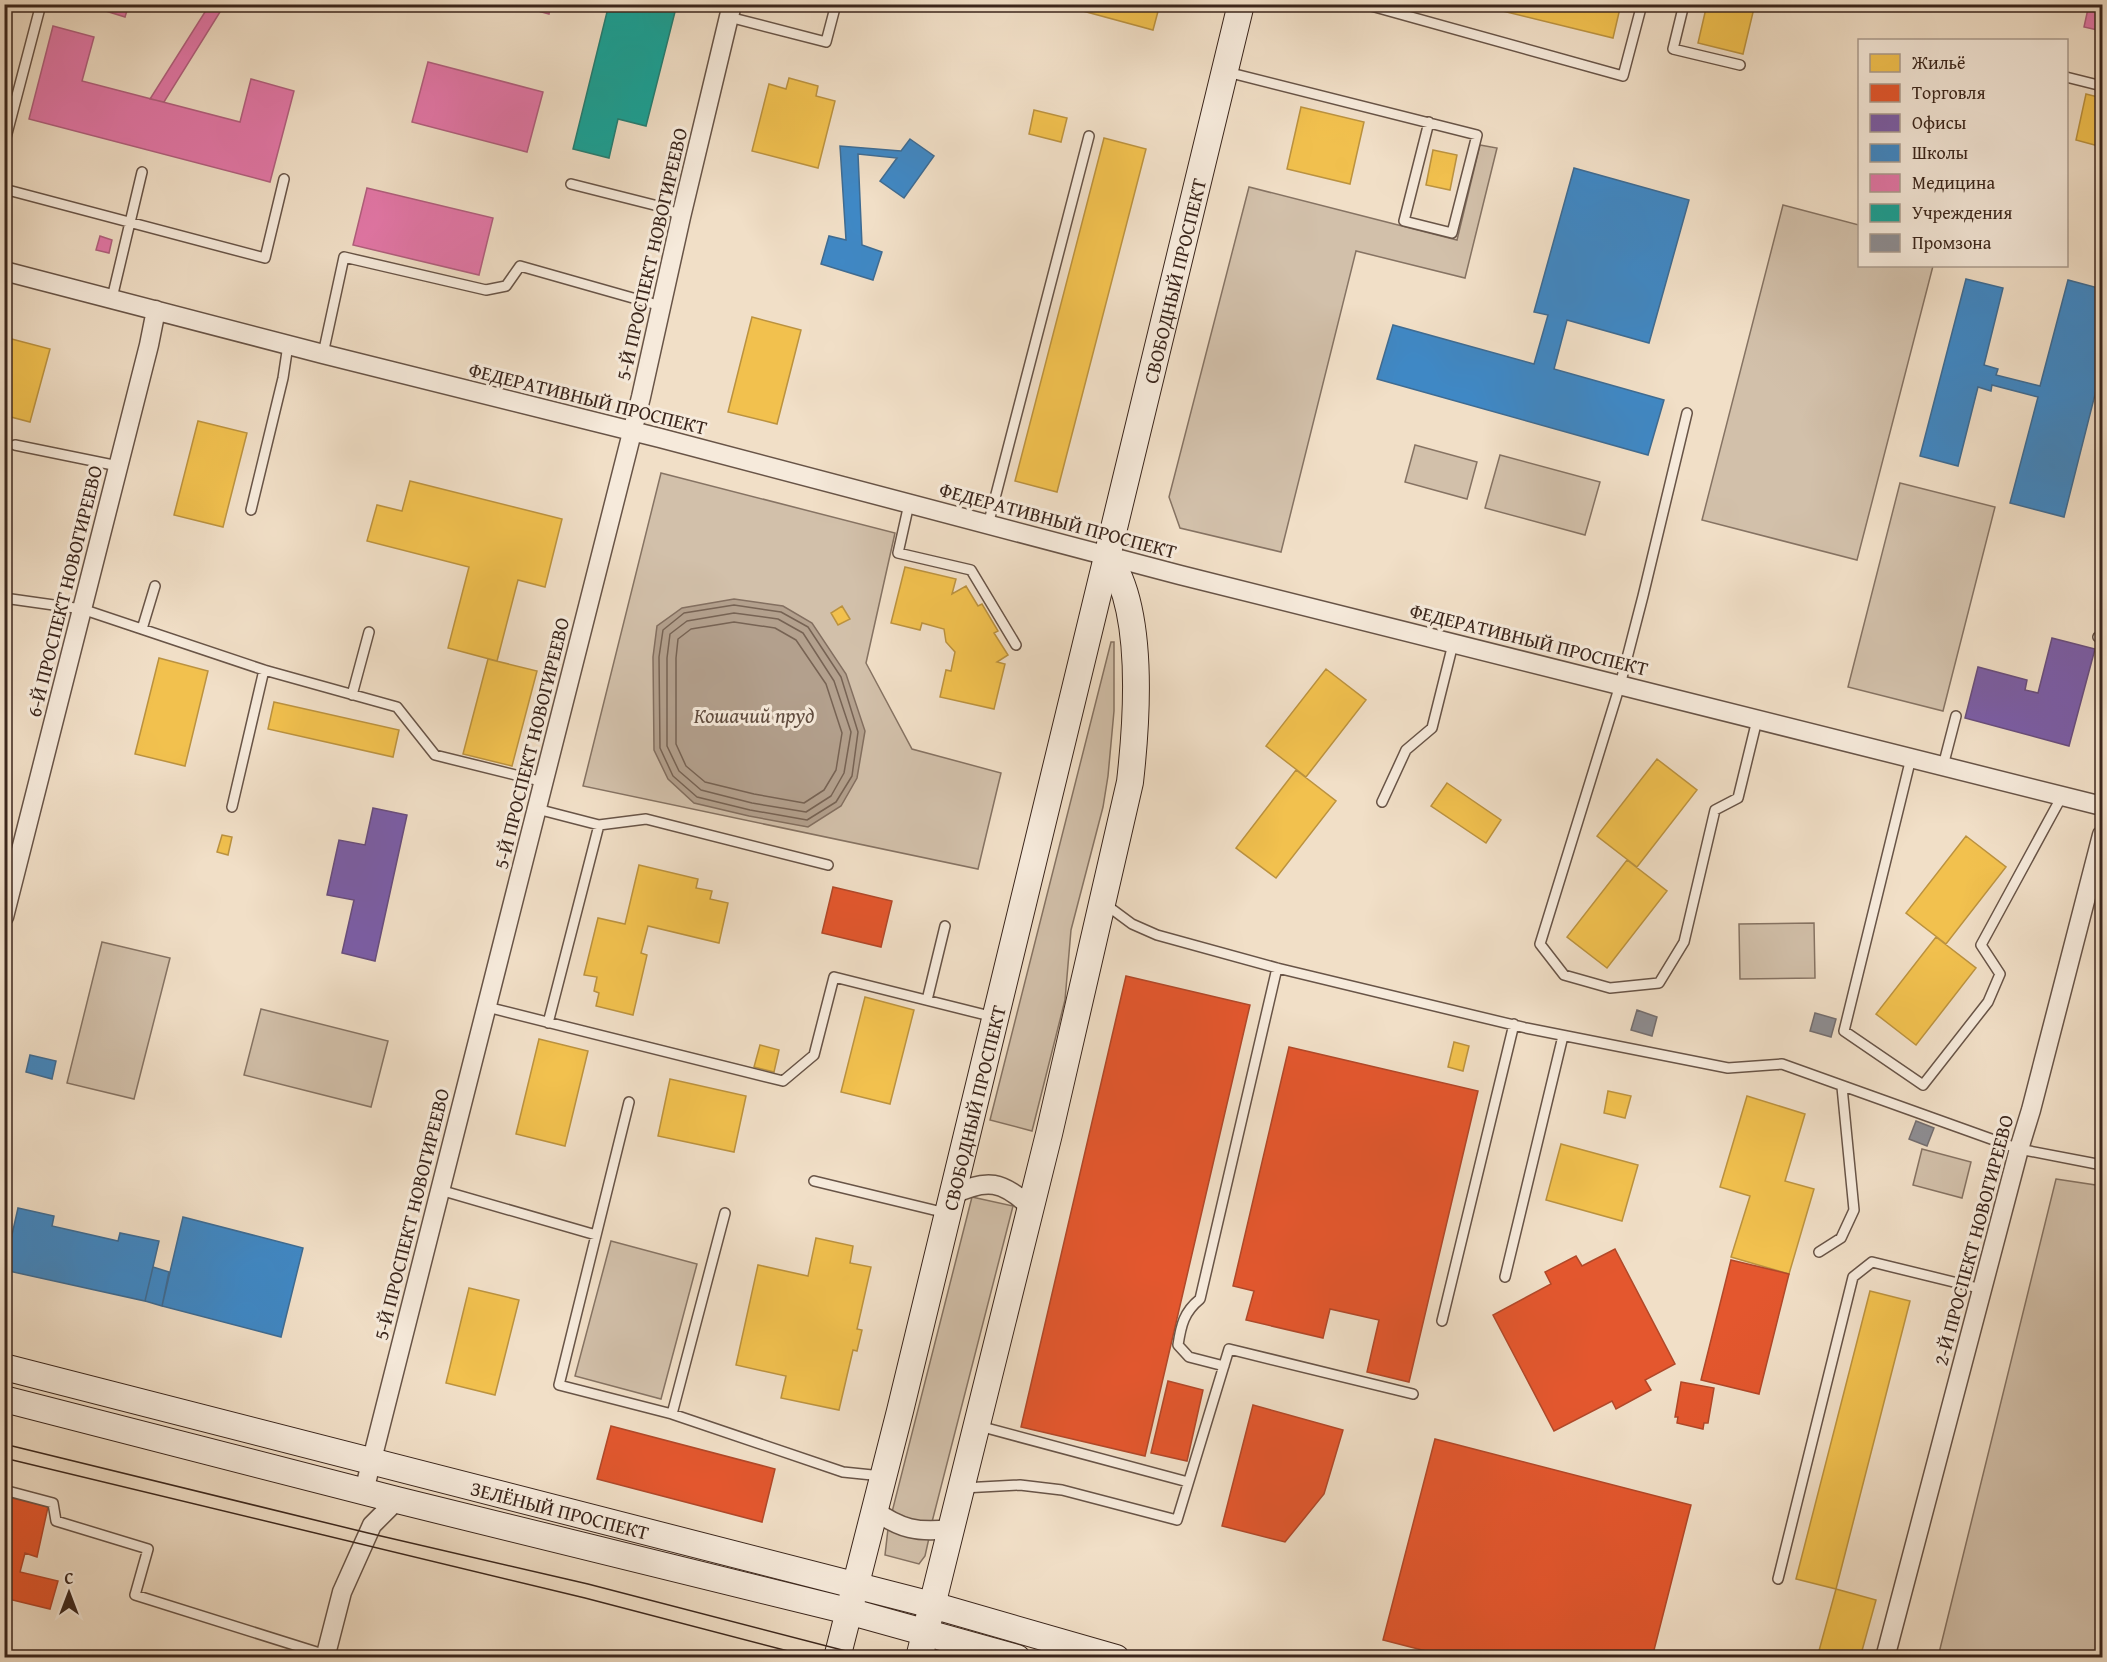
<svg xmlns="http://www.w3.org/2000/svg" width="2107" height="1662" font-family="'Gentium Book Plus',serif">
	<rect width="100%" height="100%" fill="#f1dfc7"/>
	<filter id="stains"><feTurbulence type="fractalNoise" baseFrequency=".00333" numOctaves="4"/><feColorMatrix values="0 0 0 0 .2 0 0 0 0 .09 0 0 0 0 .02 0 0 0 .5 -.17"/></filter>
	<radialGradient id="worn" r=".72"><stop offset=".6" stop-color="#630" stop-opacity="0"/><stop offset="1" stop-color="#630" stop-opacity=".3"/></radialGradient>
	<path fill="#d2c0aa" stroke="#867363" stroke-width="1.5" d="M 1480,145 L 1497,148 L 1465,278 L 1356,251 L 1281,552 L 1180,528 L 1169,497 L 1249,187 L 1457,240 Z
		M 1783,205 L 1859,225 L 1860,266 L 1933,266 L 1857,560 L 1702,520 Z
		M 1415,445 L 1477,462 L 1467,499 L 1405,482 Z
		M 1500,455 L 1600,482 L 1585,535 L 1485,508 Z
		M 661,473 L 895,533 L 866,663 L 912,749 L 1001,773 L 978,869 L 583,786 Z
		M 1900,483 L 1995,507 L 1943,711 L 1848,687 Z
		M 1111,642 L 1114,642 L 1114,711 L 1108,776 L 1103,807 L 1071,930 L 1065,1000 L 1032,1131 L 990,1120 Z
		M 1814,923 L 1815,978 L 1740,979 L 1739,924 Z
		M 102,942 L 170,958 L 134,1099 L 67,1083 Z
		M 261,1009 L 388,1041 L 371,1107 L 244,1075 Z
		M 1922,1149 L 1971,1162 L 1962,1198 L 1913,1185 Z
		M 2056,1179 L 2102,1186 L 2102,1657 L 1938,1657 Z
		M 972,1197 L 1013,1206 L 932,1522 L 911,1521 L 892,1512 Z
		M 611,1241 L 697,1264 L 661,1399 L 575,1376 Z
		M 888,1529 L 929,1538 L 925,1556 L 919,1564 L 885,1555 Z"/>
	<path fill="#b3a08d" stroke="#836f60" stroke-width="1.5" d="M 734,599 L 783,606 L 812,623 L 846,674 L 865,731 L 857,778 L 841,806 L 808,827 L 749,816 L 694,803 L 668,779 L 654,750 L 653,657 L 657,626 L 682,608 Z"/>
	<path fill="#f2c14e" stroke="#bb923f" stroke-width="1.5" d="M 1057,4 L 1160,4 L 1153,30 Z
		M 1474,4 L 1621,4 L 1613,38 Z
		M 1707,4 L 1755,4 L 1743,54 L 1698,43 Z
		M 789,78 L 818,86 L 816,96 L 835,101 L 818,168 L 752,151 L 769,84 L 786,89 Z
		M 2086,94 L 2102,98 L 2102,147 L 2076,140 Z
		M 1301,107 L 1364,122 L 1350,184 L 1287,169 Z
		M 1034,110 L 1067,118 L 1061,142 L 1029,134 Z
		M 1104,138 L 1146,149 L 1057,492 L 1015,481 Z
		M 1433,150 L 1457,155 L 1450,190 L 1426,185 Z
		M 752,317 L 801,330 L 777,424 L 728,412 Z
		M 4,337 L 50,349 L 30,422 L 7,416 L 4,426 Z
		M 198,421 L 247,433 L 223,527 L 174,515 Z
		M 410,481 L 562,519 L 545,587 L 518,580 L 497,661 L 448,648 L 469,567 L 367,541 L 377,505 L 402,511 Z
		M 905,567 L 956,579 L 952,594 L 966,586 L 978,606 L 982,604 L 998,631 L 994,633 L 1008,655 L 997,662 L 1005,664 L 994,709 L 940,697 L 946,670 L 951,671 L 955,652 L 946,642 L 944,629 L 922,623 L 920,630 L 891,623 Z
		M 842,606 L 850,619 L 838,625 L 831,613 Z
		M 159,658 L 208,671 L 185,766 L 135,754 Z
		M 488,659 L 537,671 L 512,766 L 463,754 Z
		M 1326,669 L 1366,700 L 1306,777 L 1266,746 Z
		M 274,702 L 399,730 L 393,757 L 268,729 Z
		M 1657,759 L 1697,790 L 1637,867 L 1597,836 Z
		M 1296,770 L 1336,801 L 1276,878 L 1236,848 Z
		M 1447,783 L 1501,820 L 1486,843 L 1431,806 Z
		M 222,835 L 232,837 L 228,855 L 217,852 Z
		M 1966,836 L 2006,867 L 1946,944 L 1906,913 Z
		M 1627,860 L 1667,891 L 1607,968 L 1567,937 Z
		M 639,865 L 698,879 L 696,888 L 712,891 L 710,899 L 728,903 L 719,943 L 648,926 L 641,953 L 647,955 L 633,1015 L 596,1006 L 599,993 L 594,991 L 597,977 L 584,975 L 598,918 L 625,924 Z
		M 1936,937 L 1976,968 L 1916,1045 L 1876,1014 Z
		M 865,997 L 914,1010 L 890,1104 L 841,1092 Z
		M 539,1039 L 588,1051 L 565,1146 L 516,1134 Z
		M 1454,1042 L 1469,1046 L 1463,1071 L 1448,1067 Z
		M 760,1045 L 779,1050 L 774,1072 L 754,1067 Z
		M 670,1079 L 746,1096 L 734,1152 L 658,1136 Z
		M 1608,1091 L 1631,1096 L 1625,1118 L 1604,1113 Z
		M 1747,1096 L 1805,1114 L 1785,1181 L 1814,1189 L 1789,1274 L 1731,1257 L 1750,1196 L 1720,1187 Z
		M 1561,1144 L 1638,1165 L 1622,1221 L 1546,1200 Z
		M 816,1238 L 853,1246 L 850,1263 L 871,1267 L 857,1329 L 862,1330 L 857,1351 L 853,1350 L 839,1410 L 781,1398 L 786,1376 L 736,1365 L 758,1265 L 808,1276 Z
		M 469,1288 L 519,1300 L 495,1395 L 446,1383 Z
		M 1870,1291 L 1910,1301 L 1836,1589 L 1796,1579 Z
		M 1836,1589 L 1876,1600 L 1860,1658 L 1817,1658 Z"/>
	<path fill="#e4572e" stroke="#b14829" stroke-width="1.5" d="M 833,887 L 892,901 L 881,947 L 822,933 Z
		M 1126,976 L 1250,1005 L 1145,1456 L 1021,1427 Z
		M 1289,1047 L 1478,1091 L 1409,1382 L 1367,1372 L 1379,1320 L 1330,1309 L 1323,1338 L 1246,1320 L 1254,1291 L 1233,1286 Z
		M 1615,1249 L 1675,1364 L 1645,1380 L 1651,1390 L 1616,1409 L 1612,1401 L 1554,1431 L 1493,1315 L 1551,1284 L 1545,1272 L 1576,1256 L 1582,1266 Z
		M 1731,1260 L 1789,1274 L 1759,1394 L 1701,1380 Z
		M 1168,1381 L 1203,1390 L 1187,1461 L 1151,1453 Z
		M 1681,1382 L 1714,1388 L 1708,1423 L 1704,1423 L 1703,1429 L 1677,1423 L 1678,1417 L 1675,1417 Z
		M 1253,1405 L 1343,1430 L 1324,1494 L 1285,1542 L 1222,1526 Z
		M 611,1426 L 775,1469 L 762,1522 L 597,1479 Z
		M 1435,1439 L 1691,1505 L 1652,1658 L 1453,1658 L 1383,1640 Z
		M 4,1496 L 48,1507 L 37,1557 L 25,1553 L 20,1572 L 58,1581 L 50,1609 L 4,1598 Z"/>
	<path fill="#7b5ea7" stroke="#684d7d" stroke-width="1.5" d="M 2052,638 L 2095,649 L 2069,746 L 1965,718 L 1978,667 L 2027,680 L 2025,690 L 2038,693 Z
		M 373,808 L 407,815 L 375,961 L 342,953 L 354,900 L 327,895 L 339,840 L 365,845 Z"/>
	<path fill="#3f88c5" stroke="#3e6b92" stroke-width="1.5" d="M 910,139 L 934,156 L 904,198 L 880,181 L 897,158 L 858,154 L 862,245 L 882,252 L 873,280 L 821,264 L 829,236 L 846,240 L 840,146 L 901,151 Z
		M 1574,168 L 1689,200 L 1649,343 L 1567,320 L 1554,369 L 1664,400 L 1648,455 L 1377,379 L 1393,325 L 1534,364 L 1548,315 L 1534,312 Z
		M 1966,279 L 2003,288 L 1984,365 L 1998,369 L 1996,375 L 2040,386 L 2068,280 L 2102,289 L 2102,367 L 2064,517 L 2010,503 L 2038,397 L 1992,385 L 1991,391 L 1978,387 L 1958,466 L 1920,456 Z
		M 30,1055 L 56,1061 L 52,1079 L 26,1072 Z
		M 18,1208 L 54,1216 L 52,1226 L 118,1241 L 120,1233 L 159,1241 L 145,1301 L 4,1270 Z
		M 183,1217 L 303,1248 L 281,1337 L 162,1306 Z
		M 153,1267 L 169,1272 L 162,1306 L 145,1301 Z"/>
	<path fill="#e377a8" stroke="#b15f7e" stroke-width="1.5" d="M 100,4 L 129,4 L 125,17 L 99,9 Z
		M 210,4 L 225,4 L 164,102 L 150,99 Z
		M 513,4 L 551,4 L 549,14 Z
		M 1987,4 L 2014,4 L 2013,10 Z
		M 2089,4 L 2102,4 L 2102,31 L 2084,27 Z
		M 53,26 L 94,37 L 82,81 L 240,122 L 251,79 L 294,91 L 270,182 L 29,119 Z
		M 428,62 L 543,92 L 527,152 L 412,122 Z
		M 367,188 L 493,218 L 479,275 L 353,245 Z
		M 100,236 L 112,240 L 109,253 L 96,250 Z"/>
	<path fill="#17a398" stroke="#227e73" stroke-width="1.5" d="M 609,4 L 677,4 L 646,126 L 618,119 L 609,158 L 573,149 Z"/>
	<path fill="#8d8d92" stroke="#746e6f" stroke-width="1.5" d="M 1637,1010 L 1657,1017 L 1652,1036 L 1631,1030 Z
		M 1815,1013 L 1836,1019 L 1831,1037 L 1810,1031 Z
		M 1916,1121 L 1934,1128 L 1927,1146 L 1909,1139 Z"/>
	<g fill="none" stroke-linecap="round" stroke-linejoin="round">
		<path stroke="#776354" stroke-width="1.5" d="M 734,605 L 781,612 L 808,627 L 841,677 L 858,732 L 852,776 L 836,802 L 807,820 L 750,810 L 697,797 L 673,776 L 660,748 L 659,657 L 663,630 L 684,613 Z
			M 734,613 L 778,619 L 803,633 L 834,681 L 851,732 L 844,773 L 831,796 L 806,812 L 752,803 L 701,790 L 679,771 L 667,746 L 667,658 L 670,634 L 687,621 Z
			M 734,622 L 775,628 L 796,640 L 826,684 L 842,733 L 836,770 L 824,790 L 804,803 L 754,794 L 705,782 L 686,766 L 676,744 L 676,658 L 678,639 L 691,629 Z"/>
		<defs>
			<path id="lane" d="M 1364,4 L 1623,76 L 1642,4
				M 1684,4 L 1673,49 L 1740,65
				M 729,17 L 826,42 L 836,4
				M 1227,72 L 1477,135 L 1452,233 L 1404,221 L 1429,122
				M 2066,77 L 2102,86
				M 4,145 L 41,4
				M 571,184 L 666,208 L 681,217
				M 4,189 L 265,258 L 284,179
				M 112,298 L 142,172
				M 323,354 L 344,257 L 486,290 L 506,286 L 520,266 L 661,306
				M 1687,413 L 1643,596 L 1620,685 L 1540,944 L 1564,975 L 1610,988 L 1659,983 L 1684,942 L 1715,810 L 1738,798 L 1757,720
				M 15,445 L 118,466
				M 909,504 L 898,553 L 971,570 L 1016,645
				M 251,510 L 283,378 L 288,345
				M 988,525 L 1089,136
				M 4,598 L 82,609 L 264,670 L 397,707 L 435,755 L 544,782
				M 142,629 L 155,586
				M 2098,637 L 2102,638
				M 352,695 L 369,632
				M 1911,758 L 1844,1031 L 1923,1085 L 1988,1002 L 2000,974 L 1981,945 L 2062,796
				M 1943,766 L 1956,716
				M 1382,802 L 1406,750 L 1432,728 L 1453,644
				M 232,807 L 264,670
				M 537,809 L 599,825 L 646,819 L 828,865
				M 1105,904 L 1132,924 L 1157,935 L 1277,968 L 1526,1028 L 1728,1068 L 1782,1064 L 2019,1149 L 2102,1165
				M 927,1000 L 945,926
				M 487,1007 L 783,1081 L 814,1055 L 834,977 L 994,1017
				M 548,1023 L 599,825
				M 629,1102 L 559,1385 L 672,1414 L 725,1213
				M 814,1181 L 946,1213
				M 440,1190 L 596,1235
				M 1819,1252 L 1841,1238 L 1854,1210 L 1842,1087
				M 1505,1277 L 1563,1036
				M 1442,1321 L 1514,1024
				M 1224,1366 L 1189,1357 L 1178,1345 C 1181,1325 1184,1312 1200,1299 L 1277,968
				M 672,1414 L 843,1472 L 882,1476
				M 979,1426 L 1188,1482
				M 963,1488 L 1020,1485 L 1062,1490 L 1177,1520 L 1229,1349 L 1413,1394
				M 4,1490 L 53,1503 L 56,1521 L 148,1549 L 135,1595 L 326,1655
				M 1778,1579 L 1853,1277 L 1872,1262 L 1982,1289"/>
			<path id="street" d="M 4,271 L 323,354 L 660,438 L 1180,575 L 2102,806
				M 4,917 L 149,345 L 156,310
				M 952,1195 C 987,1178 1003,1181 1030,1207
				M 364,1491 L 641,397 L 681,217 L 732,4
				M 874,1510 C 900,1529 918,1533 950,1529
				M 325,1658 L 342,1592 L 372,1525 L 397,1500
				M 1885,1658 L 2019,1149 L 2031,1110 L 2102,835"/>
			<g id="secondary">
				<path id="s1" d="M 4,1367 L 932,1605 L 1116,1658"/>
				<path d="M 4,1399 L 397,1500 L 848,1611 L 1017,1658"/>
				<path id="s2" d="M 837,1658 L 900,1411 L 1241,4"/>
				<path d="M 919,1658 L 1049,1134 L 1130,782 C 1137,720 1145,609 1108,557"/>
			</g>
		</defs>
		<use href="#lane" stroke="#685447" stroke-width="12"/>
		<use href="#street" stroke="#685447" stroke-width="21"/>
		<use href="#secondary" stroke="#3b261c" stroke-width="28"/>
		<use href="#lane" stroke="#f6eadb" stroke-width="9"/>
		<use href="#street" stroke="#f6eadb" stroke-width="18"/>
		<use href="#secondary" stroke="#f6eadb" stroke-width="26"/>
		<path stroke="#3b261c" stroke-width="1.5" d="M 4,1444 L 368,1533 L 588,1584 L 873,1658
			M 4,1458 L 585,1598 L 815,1658"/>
	</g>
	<g text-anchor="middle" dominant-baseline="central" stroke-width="6" stroke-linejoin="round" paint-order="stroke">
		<g font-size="20" fill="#3b261c" stroke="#f6eadb">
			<text transform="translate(651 254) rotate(-77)">5-Й ПРОСПЕКТ НОВОГИРЕЕВО</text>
			<text stroke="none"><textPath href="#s2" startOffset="1418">СВОБОДНЫЙ ПРОСПЕКТ</textPath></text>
			<text transform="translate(588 398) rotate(14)">ФЕДЕРАТИВНЫЙ ПРОСПЕКТ</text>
			<text transform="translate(1058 520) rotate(15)">ФЕДЕРАТИВНЫЙ ПРОСПЕКТ</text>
			<text transform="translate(64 591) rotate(-76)">6-Й ПРОСПЕКТ НОВОГИРЕЕВО</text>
			<text transform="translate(1529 639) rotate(14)">ФЕДЕРАТИВНЫЙ ПРОСПЕКТ</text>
			<text transform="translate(531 743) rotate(-76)">5-Й ПРОСПЕКТ НОВОГИРЕЕВО</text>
			<text stroke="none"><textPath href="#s2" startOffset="567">СВОБОДНЫЙ ПРОСПЕКТ</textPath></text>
			<text transform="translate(411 1214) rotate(-76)">5-Й ПРОСПЕКТ НОВОГИРЕЕВО</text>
			<text transform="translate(1973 1240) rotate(-75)">2-Й ПРОСПЕКТ НОВОГИРЕЕВО</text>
			<text stroke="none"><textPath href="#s1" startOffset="574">ЗЕЛЁНЫЙ ПРОСПЕКТ</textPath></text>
		</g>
		<g font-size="21" font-style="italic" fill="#5f4b3e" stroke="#f6eadb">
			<text x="754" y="715">Кошачий пруд</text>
		</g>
	</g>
	<rect width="2107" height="1662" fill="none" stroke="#f1dfc7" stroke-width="24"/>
	<rect x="6" y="6" width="2095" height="1650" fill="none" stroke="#3b261c" stroke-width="3"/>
	<rect x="12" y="12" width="2083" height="1638" fill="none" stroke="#3b261c" stroke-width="1.5"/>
	<rect x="1858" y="39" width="210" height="228" fill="#f6eadb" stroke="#ab9c8f" stroke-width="1.5"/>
	<rect x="1870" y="54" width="30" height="18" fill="#f2c14e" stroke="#ab9c8f" stroke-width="1.5"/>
	<text x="1912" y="69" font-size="18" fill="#3b261c">Жильё</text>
	<rect x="1870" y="84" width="30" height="18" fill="#e4572e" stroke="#ab9c8f" stroke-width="1.5"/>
	<text x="1912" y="99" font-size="18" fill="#3b261c">Торговля</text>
	<rect x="1870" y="114" width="30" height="18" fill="#7b5ea7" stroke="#ab9c8f" stroke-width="1.5"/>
	<text x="1912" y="129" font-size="18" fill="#3b261c">Офисы</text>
	<rect x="1870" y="144" width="30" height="18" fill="#3f88c5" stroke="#ab9c8f" stroke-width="1.5"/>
	<text x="1912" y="159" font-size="18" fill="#3b261c">Школы</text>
	<rect x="1870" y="174" width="30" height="18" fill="#e377a8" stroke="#ab9c8f" stroke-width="1.5"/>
	<text x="1912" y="189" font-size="18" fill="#3b261c">Медицина</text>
	<rect x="1870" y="204" width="30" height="18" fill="#17a398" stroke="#ab9c8f" stroke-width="1.5"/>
	<text x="1912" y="219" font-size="18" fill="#3b261c">Учреждения</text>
	<rect x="1870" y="234" width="30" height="18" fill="#8d8d92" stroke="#ab9c8f" stroke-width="1.5"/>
	<text x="1912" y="249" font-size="18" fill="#3b261c">Промзона</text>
	<g transform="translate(69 1593)" stroke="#f6eadb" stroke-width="4.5" paint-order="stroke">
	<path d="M0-4.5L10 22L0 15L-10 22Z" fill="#3b261c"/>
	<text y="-9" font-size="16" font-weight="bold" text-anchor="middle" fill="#3b261c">С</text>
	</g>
	<rect width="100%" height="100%" filter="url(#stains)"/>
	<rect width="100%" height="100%" fill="url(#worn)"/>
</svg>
